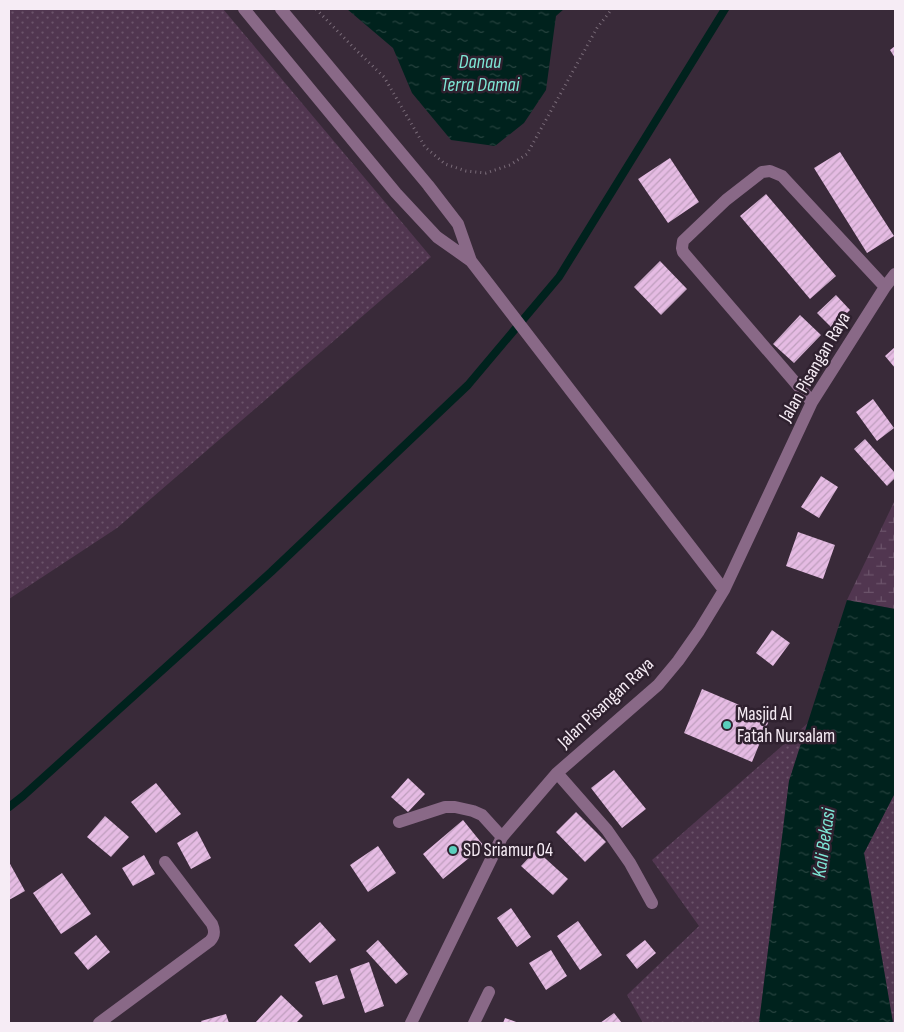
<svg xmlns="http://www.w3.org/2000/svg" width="904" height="1032" font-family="'Sofia Sans Condensed',sans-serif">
	<defs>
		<pattern id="green-dots" width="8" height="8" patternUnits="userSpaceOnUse" patternTransform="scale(1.25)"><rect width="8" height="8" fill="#513650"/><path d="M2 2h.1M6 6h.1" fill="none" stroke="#6b536a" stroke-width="1.8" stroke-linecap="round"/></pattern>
		<pattern id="wetland-marsh" width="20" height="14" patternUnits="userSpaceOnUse" patternTransform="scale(1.25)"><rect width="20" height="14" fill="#513650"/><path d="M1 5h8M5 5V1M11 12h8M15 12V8" fill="none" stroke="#6b536a"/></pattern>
		<pattern id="water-ripples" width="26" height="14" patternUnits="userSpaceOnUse" patternTransform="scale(1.25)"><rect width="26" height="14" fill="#00221d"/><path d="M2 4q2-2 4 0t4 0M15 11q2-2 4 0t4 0" fill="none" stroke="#26423e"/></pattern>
		<pattern id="building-hatch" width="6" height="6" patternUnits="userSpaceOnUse" patternTransform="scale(1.25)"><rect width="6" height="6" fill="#e5bbe3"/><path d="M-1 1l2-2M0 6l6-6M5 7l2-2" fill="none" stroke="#be9ebd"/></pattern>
	</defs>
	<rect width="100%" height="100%" fill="#392a39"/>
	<path fill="url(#green-dots)" d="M 9,9 L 223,9 L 431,257 L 117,528 L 9,599 Z
		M 808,723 L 789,781 L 759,1023 L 643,1023 L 627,995 L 699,926 L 652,860 Z
		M 895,793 L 895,1023 L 893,1023 L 864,853 Z"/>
	<path fill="url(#wetland-marsh)" d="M 895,500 L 895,609 L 847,600 Z"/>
	<path fill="url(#water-ripples)" d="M 347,9 L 564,9 L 556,16 L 546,90 L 524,123 L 495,146 L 451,140 L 412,93 L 393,48 Z
		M 847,600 L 895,609 L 895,793 L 864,853 L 893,1023 L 759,1023 L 789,781 Z"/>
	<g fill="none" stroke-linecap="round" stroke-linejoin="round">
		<path stroke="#00221d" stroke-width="8" d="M 9,807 L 23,796 L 271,572 L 468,385 L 559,277 L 725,9"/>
	</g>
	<path fill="url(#building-hatch)" d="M 895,46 L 895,58 L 890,50 Z
		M 840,152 L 894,236 L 867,253 L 814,168 Z
		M 670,158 L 699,202 L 668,223 L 638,179 Z
		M 766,194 L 836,276 L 810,299 L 740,216 Z
		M 660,261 L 687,289 L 661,315 L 634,287 Z
		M 836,295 L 850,310 L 832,328 L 817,313 Z
		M 800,315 L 821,335 L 794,363 L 773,344 Z
		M 895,347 L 895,368 L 885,356 Z
		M 873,399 L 894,428 L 877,441 L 856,412 Z
		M 865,439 L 895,473 L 895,478 L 887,486 L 854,449 Z
		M 821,476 L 838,487 L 819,518 L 801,507 Z
		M 798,532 L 835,545 L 823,579 L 786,566 Z
		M 772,630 L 790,643 L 773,666 L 756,653 Z
		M 702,689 L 770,718 L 752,762 L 684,733 Z
		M 614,770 L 646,809 L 622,828 L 591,788 Z
		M 408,778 L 425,794 L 408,812 L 391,797 Z
		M 156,783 L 181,814 L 156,833 L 131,802 Z
		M 576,812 L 606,842 L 585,862 L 556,832 Z
		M 105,816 L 129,837 L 111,857 L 87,837 Z
		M 463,820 L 484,846 L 443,879 L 423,854 Z
		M 197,831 L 211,858 L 191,869 L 177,843 Z
		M 378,846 L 396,873 L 368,892 L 350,865 Z
		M 536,850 L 568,879 L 553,895 L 521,866 Z
		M 144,855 L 155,874 L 133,886 L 122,868 Z
		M 9,862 L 25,891 L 9,900 Z
		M 62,873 L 91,914 L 61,934 L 33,893 Z
		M 511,908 L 531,937 L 517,947 L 497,918 Z
		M 578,921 L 602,955 L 580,970 L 557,936 Z
		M 320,922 L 336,940 L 310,963 L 294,945 Z
		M 96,935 L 110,952 L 88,970 L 74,953 Z
		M 378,940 L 408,974 L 396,984 L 366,951 Z
		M 645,940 L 656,953 L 637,969 L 626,955 Z
		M 551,950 L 567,976 L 546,990 L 529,963 Z
		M 369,962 L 384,1006 L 365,1013 L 350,969 Z
		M 337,975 L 345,998 L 323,1005 L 315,982 Z
		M 281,995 L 303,1016 L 296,1023 L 255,1023 Z
		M 614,1013 L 622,1023 L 600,1023 Z
		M 226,1014 L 229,1023 L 202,1023 L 201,1021 Z
		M 505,1018 L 519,1023 L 503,1023 Z"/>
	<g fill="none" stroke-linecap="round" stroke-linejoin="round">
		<path stroke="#7a6c79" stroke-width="3" stroke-dasharray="1 4" stroke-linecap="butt" d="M 316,9 L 356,50 L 384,77 L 425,147 L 445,164 L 466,171 L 486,173 L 510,165 L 527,154 L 597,28 L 612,9"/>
		<path stroke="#896987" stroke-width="12" d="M 244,9 L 396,193 L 437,237 L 471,261 L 724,590
			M 281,9 L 428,185 L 458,224 L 471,261
			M 812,402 L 683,252 L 682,248 L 683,241 L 726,200 L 762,172 L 770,171 L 782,176 L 885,287
			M 557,773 L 607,830 L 630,863 L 652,903
			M 399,822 L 445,807 L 455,807 L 473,811 L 482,815 L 502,837
			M 99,1023 L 210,941 C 215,936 215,931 212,924 L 165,862
			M 411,1023 L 502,837 L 557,773 L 658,685 L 678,661 L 699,631 L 724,590 L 812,402 L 885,287 L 895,274
			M 474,1023 L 489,992"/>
	</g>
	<g fill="#5acebd" stroke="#2f212f" stroke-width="2">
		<circle cx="727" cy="725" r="5"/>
		<circle cx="453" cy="850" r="5"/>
	</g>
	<g text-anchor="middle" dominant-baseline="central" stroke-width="5" stroke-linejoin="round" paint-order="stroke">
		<g font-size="19" fill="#f6ecf5" stroke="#2f212f">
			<text transform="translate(815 367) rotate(-60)">Jalan Pisangan Raya</text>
			<text transform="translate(606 703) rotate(-43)">Jalan Pisangan Raya</text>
		</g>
		<g font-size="19" fill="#f6ecf5" stroke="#2f212f" text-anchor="start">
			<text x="737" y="714">Masjid Al<tspan x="737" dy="22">Fatah Nursalam</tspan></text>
			<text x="463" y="850">SD Sriamur 04</text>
		</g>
		<g font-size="20" font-style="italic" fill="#7ee7d6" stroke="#2f212f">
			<text x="480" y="62">Danau<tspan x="480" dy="23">Terra Damai</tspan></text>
			<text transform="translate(824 843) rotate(-82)">Kali Bekasi</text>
		</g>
	</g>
	<rect width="904" height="1032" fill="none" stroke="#f6ecf5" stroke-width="20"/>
</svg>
